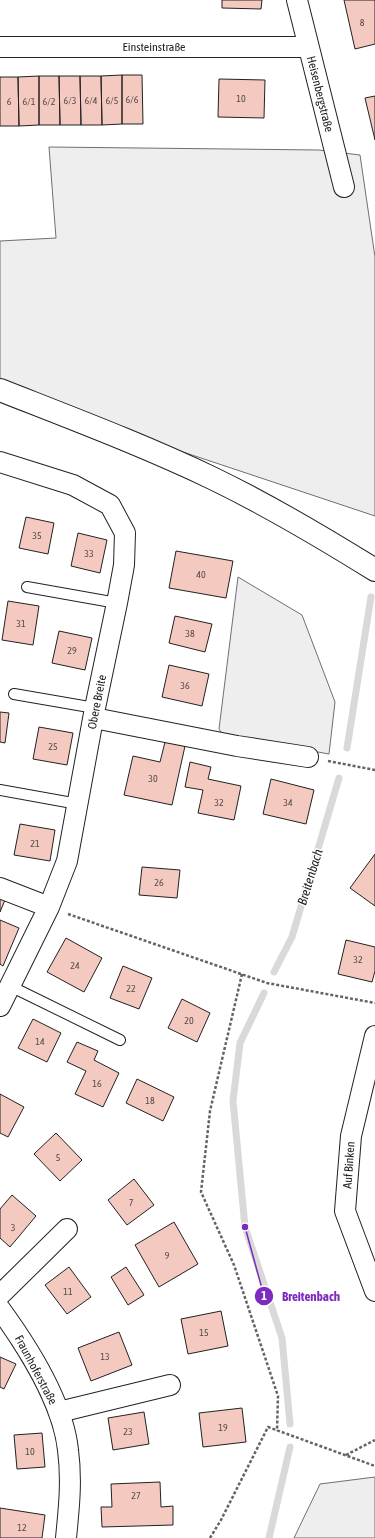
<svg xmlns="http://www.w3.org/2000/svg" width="375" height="1538" font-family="'Asap Condensed',sans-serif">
	<rect width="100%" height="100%" fill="#fff"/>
	<path fill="#eee" stroke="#6f6f6f" d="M 49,147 L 319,150 L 360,155 L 375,257 L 375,516 L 0,391 L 0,241 L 56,238 Z
		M 238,577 L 302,615 L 335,702 L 329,754 L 223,735 L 219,729 Z
		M 375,1477 L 375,1538 L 294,1538 L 320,1484 Z"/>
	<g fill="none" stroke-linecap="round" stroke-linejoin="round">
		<path stroke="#d9d9d9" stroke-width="7" d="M 347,748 L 371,597
			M 274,972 L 292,937 L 339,778
			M 264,993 L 240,1043 L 233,1101 L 245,1227 L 282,1338 L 290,1424
			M 269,1538 L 290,1447"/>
	</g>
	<path fill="#f3c9c0" stroke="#222" d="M 222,0 L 262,0 L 261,9 L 222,8 Z
		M 344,0 L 375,0 L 375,44 L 355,49 Z
		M 122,75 L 122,124 L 102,125 L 101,76 Z
		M 122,75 L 142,75 L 143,124 L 122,124 Z
		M 39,76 L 39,125 L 19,126 L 18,77 Z
		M 39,76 L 59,76 L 60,125 L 39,125 Z
		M 59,76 L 80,76 L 81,125 L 60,125 Z
		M 80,76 L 101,76 L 102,125 L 81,125 Z
		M 0,77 L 18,77 L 19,126 L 0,126 Z
		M 219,79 L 265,80 L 264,118 L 218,117 Z
		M 375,96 L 375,140 L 365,98 Z
		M 26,517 L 54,523 L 48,554 L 19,548 Z
		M 78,533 L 107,540 L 100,573 L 71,566 Z
		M 176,551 L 233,561 L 226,598 L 169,588 Z
		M 8,601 L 39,606 L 33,645 L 2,640 Z
		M 175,616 L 212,624 L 205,652 L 169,643 Z
		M 59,631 L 92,638 L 85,670 L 52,663 Z
		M 169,665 L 209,674 L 202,706 L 162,697 Z
		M 0,712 L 9,713 L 5,743 L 0,742 Z
		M 39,727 L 73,733 L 67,765 L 33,759 Z
		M 165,742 L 185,746 L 172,805 L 124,795 L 133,756 L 160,762 Z
		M 190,762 L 211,767 L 208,779 L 241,786 L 234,820 L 198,813 L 203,790 L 185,787 Z
		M 271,779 L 314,790 L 306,824 L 263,814 Z
		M 20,824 L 55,830 L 50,861 L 14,855 Z
		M 375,854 L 375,906 L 350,888 Z
		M 142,867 L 180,870 L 177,898 L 139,895 Z
		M 0,898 L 5,900 L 0,912 Z
		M 0,920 L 19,928 L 3,966 L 0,964 Z
		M 66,938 L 102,958 L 84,992 L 47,972 Z
		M 346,940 L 375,947 L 375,971 L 372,982 L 338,974 Z
		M 123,966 L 152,978 L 139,1009 L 110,998 Z
		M 182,999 L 210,1013 L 197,1042 L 168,1028 Z
		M 33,1019 L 61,1033 L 47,1062 L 18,1048 Z
		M 77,1042 L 98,1051 L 94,1060 L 119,1073 L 103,1107 L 75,1094 L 86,1071 L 67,1062 Z
		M 137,1079 L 174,1097 L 163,1121 L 126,1103 Z
		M 0,1094 L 24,1107 L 8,1137 L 0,1133 Z
		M 56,1133 L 82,1160 L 60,1181 L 34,1154 Z
		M 134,1179 L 154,1205 L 127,1225 L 108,1200 Z
		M 12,1195 L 36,1216 L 10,1247 L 0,1238 L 0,1209 Z
		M 174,1222 L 198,1264 L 159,1287 L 135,1245 Z
		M 69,1267 L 91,1297 L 67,1314 L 45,1285 Z
		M 126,1267 L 144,1295 L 128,1305 L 111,1277 Z
		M 221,1311 L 228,1346 L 188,1354 L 181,1319 Z
		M 119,1332 L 132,1365 L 91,1381 L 78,1348 Z
		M 0,1357 L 16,1364 L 4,1389 L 0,1387 Z
		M 242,1408 L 246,1442 L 203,1447 L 199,1413 Z
		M 144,1412 L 149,1444 L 113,1450 L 108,1418 Z
		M 42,1433 L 45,1467 L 17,1469 L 14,1435 Z
		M 160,1482 L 161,1507 L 173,1506 L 173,1525 L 102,1527 L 101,1507 L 112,1507 L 111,1484 Z
		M 0,1508 L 45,1515 L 42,1538 L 0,1538 Z"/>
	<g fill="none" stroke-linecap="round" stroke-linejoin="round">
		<defs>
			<path id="service" d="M 27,587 L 117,603
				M 14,694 L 95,708
				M 0,790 L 78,804
				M 10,986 L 120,1040"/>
			<path id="minor" d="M 297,0 L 344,187
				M 0,47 L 308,47
				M 0,462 L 73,485 L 110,505 L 125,533 L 124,565 L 117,603 L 95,708 L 67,861 L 49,907 L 0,1006
				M 94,718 L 237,746 L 308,757
				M 0,888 L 49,907
				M 375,1036 L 351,1136 L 345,1211 L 375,1291
				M 0,1295 L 67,1229
				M 0,1309 C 27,1346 63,1403 68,1450 C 72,1480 69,1508 66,1538
				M 59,1412 L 170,1385"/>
			<path id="primary" d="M 0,390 C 71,418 143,445 212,478 C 268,505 322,537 375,570"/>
		</defs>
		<use href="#service" stroke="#222" stroke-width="12"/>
		<use href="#minor" stroke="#222" stroke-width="22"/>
		<use href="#primary" stroke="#222" stroke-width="24"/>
		<path stroke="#646464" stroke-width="2.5" stroke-dasharray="3 2" stroke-linecap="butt" d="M 328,761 L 375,770
			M 68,914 L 267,983 L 375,1003
			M 242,974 L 210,1111 L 201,1192 L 234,1265 L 278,1396 L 277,1431
			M 346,1455 L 375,1440
			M 210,1538 L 221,1520 L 268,1427 L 375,1466"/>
		<use href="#service" stroke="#fff" stroke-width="10"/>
		<use href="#minor" stroke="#fff" stroke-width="20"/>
		<use href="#primary" stroke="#fff" stroke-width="22"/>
	</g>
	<g text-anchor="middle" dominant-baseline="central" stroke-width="3" stroke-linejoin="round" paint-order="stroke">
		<g font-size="10" fill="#564c4a">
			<text x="362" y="22">8</text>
			<text x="241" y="98">10</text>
			<text x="132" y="99">6/6</text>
			<text x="70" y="100">6/3</text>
			<text x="91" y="100">6/4</text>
			<text x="112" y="100">6/5</text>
			<text x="9" y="101">6</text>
			<text x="29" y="101">6/1</text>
			<text x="49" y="101">6/2</text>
			<text x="37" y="535">35</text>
			<text x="89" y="553">33</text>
			<text x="201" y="574">40</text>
			<text x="21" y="623">31</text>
			<text x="190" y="633">38</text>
			<text x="72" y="650">29</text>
			<text x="185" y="685">36</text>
			<text x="53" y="746">25</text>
			<text x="153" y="778">30</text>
			<text x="219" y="802">32</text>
			<text x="288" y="802">34</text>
			<text x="35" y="843">21</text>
			<text x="159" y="882">26</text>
			<text x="358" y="959">32</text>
			<text x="75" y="965">24</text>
			<text x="131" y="988">22</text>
			<text x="189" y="1020">20</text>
			<text x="40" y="1041">14</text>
			<text x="97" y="1083">16</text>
			<text x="150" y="1100">18</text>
			<text x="58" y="1157">5</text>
			<text x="131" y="1202">7</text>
			<text x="13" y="1227">3</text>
			<text x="167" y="1255">9</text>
			<text x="68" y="1291">11</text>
			<text x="204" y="1332">15</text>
			<text x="105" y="1356">13</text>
			<text x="223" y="1427">19</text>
			<text x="128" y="1431">23</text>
			<text x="30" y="1451">10</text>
			<text x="136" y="1495">27</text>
			<text x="22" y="1527">12</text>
		</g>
		<g font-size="12" fill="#222" stroke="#fff">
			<text x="154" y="47">Einsteinstraße</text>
			<text transform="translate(320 94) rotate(76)">Heisenbergstraße</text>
			<text transform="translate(97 702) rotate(-79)">Obere Breite</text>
			<text transform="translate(349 1165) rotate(-86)">Auf Binken</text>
			<text transform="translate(36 1370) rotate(62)">Fraunhoferstraße</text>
		</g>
		<g font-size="13" font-style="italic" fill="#222" stroke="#fff">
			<text transform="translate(310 877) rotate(-73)">Breitenbach</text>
		</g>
	</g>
	<path fill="none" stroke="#7b2cbf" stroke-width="1.5" d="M245 1227L264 1296"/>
	<g fill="#7b2cbf" stroke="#fff" stroke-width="1.5">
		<circle cx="245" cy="1227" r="4"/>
		<circle cx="264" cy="1296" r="10"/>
	</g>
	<g font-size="12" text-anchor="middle" font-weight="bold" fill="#fff">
		<text x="264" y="1300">1</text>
	</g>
	<g font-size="13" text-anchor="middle" font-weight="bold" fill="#7b2cbf" stroke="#fff" stroke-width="3" stroke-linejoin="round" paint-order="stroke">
		<text x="311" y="1301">Breitenbach</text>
	</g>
</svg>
